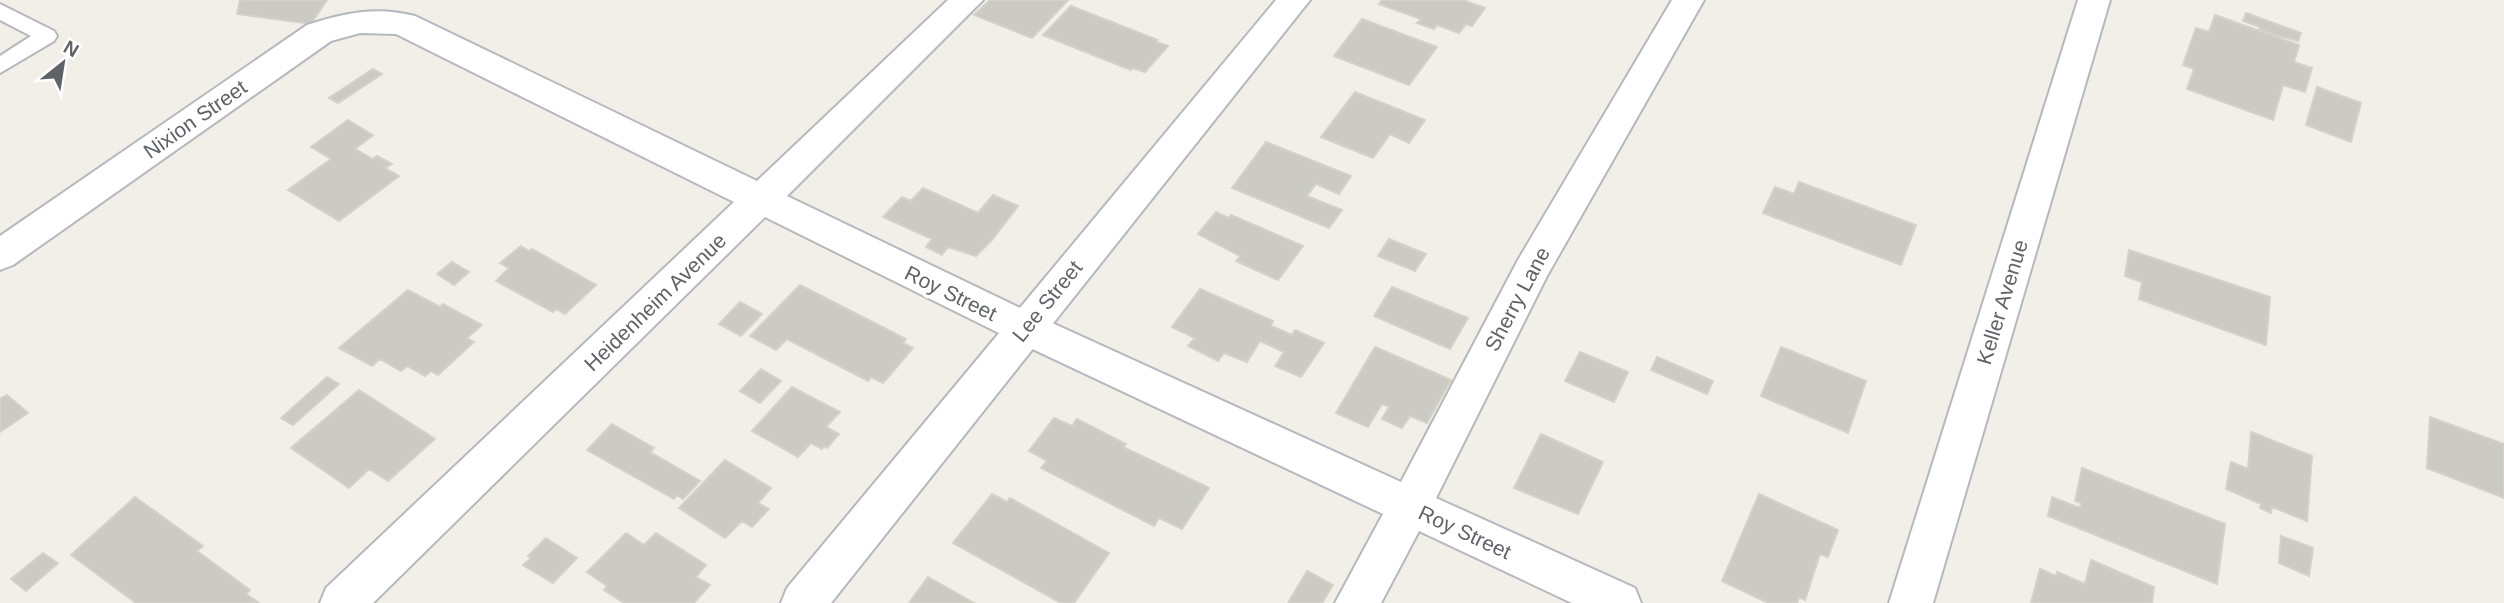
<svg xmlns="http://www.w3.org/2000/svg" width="2504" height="603" font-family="Helvetica,sans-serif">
	<rect width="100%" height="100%" fill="#f1efe8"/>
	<path fill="#cccac5" stroke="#d6d1c6" stroke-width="2" d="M 240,0 L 327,0 L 311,24 L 237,14 Z
		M 990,0 L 1068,0 L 1032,38 L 974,15 Z
		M 1382,0 L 1463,0 L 1485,8 L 1472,26 L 1466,24 L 1459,33 L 1437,25 L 1434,29 L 1417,23 L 1421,19 L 1379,4 Z
		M 1071,6 L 1158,40 L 1156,42 L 1168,46 L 1145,72 L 1133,68 L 1131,70 L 1043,35 Z
		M 2246,13 L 2301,33 L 2298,41 L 2259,30 L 2260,27 L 2243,21 Z
		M 2215,15 L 2299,45 L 2294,62 L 2312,68 L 2305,92 L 2283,85 L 2273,120 L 2187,89 L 2194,69 L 2183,65 L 2196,28 L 2209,32 Z
		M 1362,19 L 1437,47 L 1409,85 L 1334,56 Z
		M 373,69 L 382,74 L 338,103 L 329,98 Z
		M 2317,87 L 2361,103 L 2351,142 L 2306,125 Z
		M 1355,92 L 1425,120 L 1409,143 L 1390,134 L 1373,158 L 1321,137 Z
		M 348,120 L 373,135 L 355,149 L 373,159 L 377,156 L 392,164 L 385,168 L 399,176 L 339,221 L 288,190 L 331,159 L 311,147 Z
		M 1266,142 L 1351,176 L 1339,194 L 1316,184 L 1307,196 L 1342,210 L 1329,228 L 1232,188 Z
		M 1799,182 L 1916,225 L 1901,265 L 1763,213 L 1775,187 L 1794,194 Z
		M 923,188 L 978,213 L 993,195 L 1018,206 L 991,241 L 976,256 L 948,247 L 942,255 L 926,247 L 932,239 L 883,217 L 902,197 L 911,201 Z
		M 1216,212 L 1229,218 L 1231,215 L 1303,246 L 1278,280 L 1236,261 L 1240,256 L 1198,234 Z
		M 1389,239 L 1426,254 L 1415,271 L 1378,256 Z
		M 521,246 L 529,251 L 532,249 L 596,285 L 565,314 L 556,309 L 553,312 L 496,281 L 509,268 L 500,263 Z
		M 2129,250 L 2270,297 L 2266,345 L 2139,299 L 2142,282 L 2125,276 Z
		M 452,262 L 469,272 L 454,285 L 437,274 Z
		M 800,285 L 906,339 L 903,343 L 913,348 L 883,383 L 871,377 L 868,381 L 787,339 L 776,350 L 750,336 Z
		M 1392,287 L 1468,318 L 1450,349 L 1374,316 Z
		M 1200,289 L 1273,321 L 1271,326 L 1292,335 L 1295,330 L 1324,343 L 1301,377 L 1275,366 L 1284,352 L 1260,341 L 1247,362 L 1224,353 L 1218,361 L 1188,346 L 1195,338 L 1172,327 Z
		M 408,290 L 440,307 L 443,304 L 482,325 L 467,338 L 474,342 L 438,375 L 431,371 L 425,376 L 407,366 L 401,371 L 380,359 L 372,366 L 339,348 Z
		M 740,302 L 762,314 L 741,336 L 719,324 Z
		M 1375,347 L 1451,380 L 1427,423 L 1410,416 L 1402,428 L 1382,419 L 1389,407 L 1382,404 L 1368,427 L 1336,413 Z
		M 1781,347 L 1866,381 L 1848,433 L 1761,396 Z
		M 1580,352 L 1628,372 L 1614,402 L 1565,381 Z
		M 1657,357 L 1713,381 L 1707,394 L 1651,370 Z
		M 761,369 L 781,381 L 760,403 L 740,391 Z
		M 327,377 L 339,384 L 293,425 L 281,418 Z
		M 792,387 L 840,412 L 826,427 L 839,434 L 827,448 L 824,446 L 822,449 L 811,443 L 798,457 L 752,431 Z
		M 359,390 L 435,439 L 388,481 L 369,469 L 349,488 L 291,448 Z
		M 7,395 L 28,413 L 0,432 L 0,399 Z
		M 2430,417 L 2504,444 L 2504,498 L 2427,468 Z
		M 1054,418 L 1072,426 L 1077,419 L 1126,444 L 1123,447 L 1209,488 L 1182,529 L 1159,518 L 1154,526 L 1041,468 L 1047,461 L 1029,451 Z
		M 612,424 L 654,448 L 650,452 L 700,481 L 683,499 L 677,495 L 674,499 L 587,450 Z
		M 2251,432 L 2312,456 L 2307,521 L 2272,507 L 2271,513 L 2260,508 L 2261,504 L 2226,489 L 2231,462 L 2248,469 Z
		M 1541,434 L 1603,462 L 1578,514 L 1514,488 Z
		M 725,460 L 771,488 L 758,503 L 769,509 L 752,527 L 742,521 L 725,538 L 679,508 Z
		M 2082,468 L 2225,524 L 2217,584 L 2048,516 L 2052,497 L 2080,508 L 2081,503 L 2075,501 Z
		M 992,494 L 1007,502 L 1010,498 L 1109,553 L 1074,603 L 1061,603 L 953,543 Z
		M 1759,494 L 1838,530 L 1828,557 L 1820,554 L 1805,600 L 1799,597 L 1797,603 L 1768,603 L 1722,581 Z
		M 135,497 L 203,546 L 197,551 L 250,590 L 246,594 L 259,603 L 136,603 L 71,555 Z
		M 626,533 L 644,545 L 656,533 L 706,565 L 696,577 L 710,585 L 694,603 L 624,603 L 604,590 L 607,586 L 587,572 Z
		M 2281,536 L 2313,548 L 2309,576 L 2279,563 Z
		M 546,538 L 577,558 L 553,583 L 523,565 L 531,558 L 528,556 Z
		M 43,553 L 58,563 L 26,591 L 11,579 Z
		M 2091,560 L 2154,587 L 2152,603 L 2031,603 L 2040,569 L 2056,576 L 2057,572 L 2085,584 Z
		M 1307,571 L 1333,585 L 1322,603 L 1288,603 Z
		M 928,577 L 974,603 L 909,603 Z"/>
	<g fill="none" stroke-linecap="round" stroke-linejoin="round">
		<defs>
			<path id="service" d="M 0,4 L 54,31 L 57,36 L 54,41 L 0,73 L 0,56 L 31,36 L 0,20 Z"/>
			<path id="minor" d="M 948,0 L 983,0 L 787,196 L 1039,317 L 1401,482 L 1518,260 L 1672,0 L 1704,0 L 1547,276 L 1436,498 L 1635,588 L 1641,603 L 1572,603 L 1419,531 L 1381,603 L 1335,603 L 1383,514 L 1011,339 L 765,217 L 373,603 L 320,603 L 326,588 L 734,202 L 396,34 L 360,33 L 331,41 L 13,265 L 0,270 L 0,236 L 307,25 C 343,13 377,6 415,16 L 757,181 Z
				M 2078,0 L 2110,0 L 1933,603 L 1889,603 Z"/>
			<path id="tertiary" d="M 1276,0 L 1310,0 L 831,603 L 781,603 L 787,588 Z"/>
		</defs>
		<use href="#service" stroke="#b5b8bc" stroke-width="4"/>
		<use href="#minor" stroke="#b5b8bc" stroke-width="4"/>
		<use href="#tertiary" stroke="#b5b8bc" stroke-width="4"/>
		<use href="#service" fill="#fff" fill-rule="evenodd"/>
		<use href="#minor" fill="#fff" fill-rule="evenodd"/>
		<use href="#tertiary" fill="#fff" fill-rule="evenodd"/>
	</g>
	<g text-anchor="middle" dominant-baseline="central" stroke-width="7" stroke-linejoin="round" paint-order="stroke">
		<g font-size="21" fill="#5f6368" stroke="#fff">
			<text transform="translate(195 119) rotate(-35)">Nixion Street</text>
			<text transform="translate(951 293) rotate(26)">Roy Street</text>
			<text transform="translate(1517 299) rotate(-62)">Sherry Lane</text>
			<text transform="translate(1047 301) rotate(-51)">Lee Street</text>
			<text transform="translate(655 302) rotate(-44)">Heidenheim Avenue</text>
			<text transform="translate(2002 302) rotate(-73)">Keller Avenue</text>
			<text transform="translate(1465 532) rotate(25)">Roy Street</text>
		</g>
	</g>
	<g transform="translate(63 63) rotate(30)" stroke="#ffffff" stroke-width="5" paint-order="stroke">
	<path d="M0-5L12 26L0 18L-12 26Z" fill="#5f6368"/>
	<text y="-10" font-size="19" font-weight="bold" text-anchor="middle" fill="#5f6368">N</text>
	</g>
</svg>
